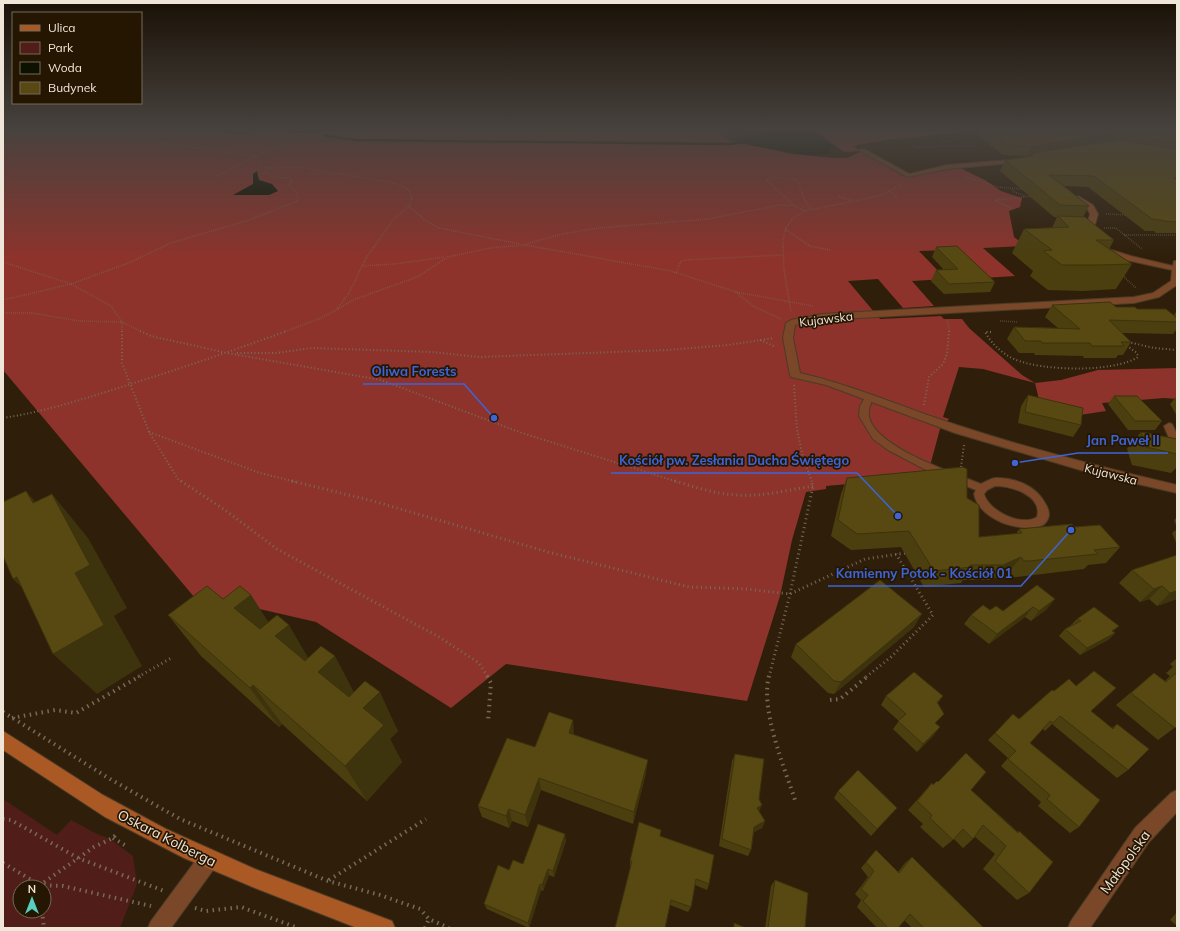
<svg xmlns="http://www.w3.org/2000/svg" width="1180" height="931" font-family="Mulish,sans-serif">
	<rect width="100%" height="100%" fill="#2f1f0a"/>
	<path fill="#511d18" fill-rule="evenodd" d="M 733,128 L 769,128 L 728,140 L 716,131 L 734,129 Z
		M 3,799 L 57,835 L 71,820 L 97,834 L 110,839 L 133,856 L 137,884 L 120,928 L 3,928 ZM 20,887 L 44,887 L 44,911 L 20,911 Z"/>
	<path fill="#8d332c" d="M 3,128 L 733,128 L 735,129 L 716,131 L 728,140 L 792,154 L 832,158 L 847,158 L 862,151 L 903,176 L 960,168 L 985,180 L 1001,191 L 1022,198 L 1020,207 L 1009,211 L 1014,237 L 1026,246 L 983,248 L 1015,276 L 983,278 L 952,250 L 919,251 L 946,279 L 912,281 L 934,306 L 903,308 L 878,279 L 848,281 L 880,319 L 941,316 L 944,319 L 962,319 L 969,328 L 1022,375 L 1035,383 L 1061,380 L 1098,370 L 1177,368 L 1177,399 L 1164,398 L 1102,403 L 1106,411 L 1073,416 L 1041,408 L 1035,383 L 983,369 L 959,367 L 943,417 L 949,419 L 940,429 L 927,477 L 826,486 L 826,489 L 806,492 L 792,540 L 780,596 L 747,701 L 506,664 L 451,708 L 316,622 L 246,606 L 211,617 L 3,370 Z
		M 812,128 L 999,128 L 970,128 L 964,132 L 893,139 L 853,146 L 860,151 L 844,152 Z"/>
	<path fill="#0d1100" d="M 783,128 L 810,128 L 836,148 L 830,150 L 828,154 L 807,155 L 749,145 L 743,140 L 747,138 Z
		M 257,171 L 259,180 L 272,184 L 278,191 L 269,195 L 233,195 L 253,184 L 253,174 Z"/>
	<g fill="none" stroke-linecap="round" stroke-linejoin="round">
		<path stroke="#0d1100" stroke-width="2.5" d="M 156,128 C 173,131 191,128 209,129 C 219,129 229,133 239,133 C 246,132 252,132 257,128
			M 274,128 L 294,132 L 319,131
			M 834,129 L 837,128
			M 325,136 L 357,140 L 729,144 L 745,142"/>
		<defs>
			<path id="lane" d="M 860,149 L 864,149 L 911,175 L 906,176 L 860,151 Z
				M 869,395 L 873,398 C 871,403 868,409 869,416 C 874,447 954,473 981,484 C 985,482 990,479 995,478 C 1014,477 1036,486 1045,503 C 1047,506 1049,511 1049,515 C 1046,535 1015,527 1003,523 C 989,517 977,508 974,494 L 976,490 L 926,470 L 888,450 L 873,439 L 859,416 L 860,406 L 866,396 ZM 995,486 C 1011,486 1043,495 1037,517 C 1021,527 989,511 984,494 L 987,490 Z
				M 1169,423 L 1172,424 L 1177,434 L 1177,448 L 1172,445 L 1164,426 Z"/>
			<path id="street" d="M 1020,159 L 1022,160 L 1022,162 L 947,169 L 908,177 L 905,175 L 947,165 Z
				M 1078,196 L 1093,205 L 1098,214 L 1091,239 L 1085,239 L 1084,237 L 1090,214 L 1087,208 L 1075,198 Z
				M 1102,248 L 1105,248 L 1131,256 L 1173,266 L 1174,261 L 1177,261 L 1177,285 L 1159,297 L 1134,303 L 822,320 L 795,325 L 793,338 L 800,373 C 856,386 909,410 963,427 C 1034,450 1105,468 1177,485 L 1177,493 L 1094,474 L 955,433 L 826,385 L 791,377 L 790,375 L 783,338 L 786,323 L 791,320 L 822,314 L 1134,297 L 1153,293 L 1171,281 L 1172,270 L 1126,260 L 1102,252 Z
				M 1177,790 L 1177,812 L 1149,842 L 1090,928 L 1068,928 L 1071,921 L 1135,828 L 1171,793 Z
				M 209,849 L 216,852 L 219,859 L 216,866 L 171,928 L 148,928 L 151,921 L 202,852 Z"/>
			<path id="secondary" d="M 3,731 L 103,795 L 166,829 L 255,869 L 392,921 L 395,928 L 357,928 L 255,888 L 184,858 L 105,817 L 3,750 Z"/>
		</defs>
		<use href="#lane" stroke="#4a3b27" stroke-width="2"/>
		<use href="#street" stroke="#4a3b27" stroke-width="2"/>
		<use href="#secondary" stroke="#4a3b27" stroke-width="2"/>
		<path stroke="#786a58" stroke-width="1.5" stroke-dasharray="0.5 1.5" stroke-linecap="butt" d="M 822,128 L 853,145
			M 3,137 L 109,136 L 255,156 L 258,158 L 261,165 L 267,168 L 299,167 L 388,182 L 403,186 L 410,192 L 412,198 L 409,206 L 392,221 L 365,260 L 349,293 L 336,310 L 321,318 L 284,332
			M 912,145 L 915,147 L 977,146 L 975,144
			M 947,145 L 942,142 C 955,140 969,133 982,133
			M 217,176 L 255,156 L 283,145 L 349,128
			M 966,177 L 998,187 L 1023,189
			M 1012,189 L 1014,192 L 1025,196
			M 889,191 L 897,198
			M 839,196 L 852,201
			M 409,206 L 426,221 L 439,228 L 520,244
			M 795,206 L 766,180 L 773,178 L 796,179 C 803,189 802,201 812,209
			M 1011,208 L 995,200 L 1033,196
			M 1106,214 L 1127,215
			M 1104,228 L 1116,228 L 1142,249
			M 785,229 L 810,246 L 830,250
			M 1124,235 L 1177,235
			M 525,245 L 671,271 L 736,292 L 813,306
			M 3,262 L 71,284 L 111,306 L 122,322 L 122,332
			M 362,266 L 394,264 L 445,257
			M 676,273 L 681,261 L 685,260 L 782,255
			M 1124,274 L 1124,277 L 1136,288
			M 736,292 L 753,306 L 781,319
			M 3,300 L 71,284 L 131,262 L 171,243 L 246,221 L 298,201 L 297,193 L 289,185 L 292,181 L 290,178 L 274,177 L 265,173 L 267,168
			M 338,309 L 353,300 L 417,277 L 448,257 L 490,248 L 523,245 L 562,234 L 598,228 L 708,219 L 780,205 L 795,206 L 805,211
			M 791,311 L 784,270 L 783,240 L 786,228 L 793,218 L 805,211 L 879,196 L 902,184
			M 3,313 L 32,313 L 79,321 L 122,322 L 142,332
			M 947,320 L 950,332
			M 1000,321 L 1017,322"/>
		<path stroke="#786a58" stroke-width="2" stroke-dasharray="1 2.5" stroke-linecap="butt" d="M 122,331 L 122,363 L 149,432 L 178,479 L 182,482
			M 140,331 L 151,336 L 227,353 L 381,380 L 522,433 L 678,482
			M 991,332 L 985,332 C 992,344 1001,353 1014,359 C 1040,371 1114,373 1138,357 L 1137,353 L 1126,345
			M 760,340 L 776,347
			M 1128,342 L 1154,348 L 1177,350
			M 237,353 L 277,353 L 312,348 L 432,352 L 479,357 L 668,350 L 728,345 L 774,338
			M 794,385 L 797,430 L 803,457 L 812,482
			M 924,405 L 929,377 L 943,364 L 947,354 L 949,331
			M 3,418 C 49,411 93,396 137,382 C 188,366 237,349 287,331
			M 149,432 L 260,473 L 296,482
			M 961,467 L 964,445"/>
		<path stroke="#786a58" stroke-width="3" stroke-dasharray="1 3.5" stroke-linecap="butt" d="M 181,481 L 225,510 L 277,549 L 439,637 L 479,663 L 488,677
			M 292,481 L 373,501 L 548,552 L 689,587 L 746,589 L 790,594 L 865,559 L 906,553
			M 675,481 C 695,487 715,494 736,495 C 761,497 788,490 813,486
			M 138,677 L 173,657
			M 769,677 L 790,594 L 813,486 L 811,481
			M 866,677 L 891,657 L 933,615 L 896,554"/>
		<path stroke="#786a58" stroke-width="4" stroke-dasharray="1.5 4.5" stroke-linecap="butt" d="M 487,676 L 491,683 L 488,721
			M 769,676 C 760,710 785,769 796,803
			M 830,700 L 840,699 L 868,676
			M 3,712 L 110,779 L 180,819 L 328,881 L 380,895 L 420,909 L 429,919 L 449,928
			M 12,718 L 55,710 L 76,713 L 140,676
			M 3,819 L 11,820 L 78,858 L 164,891
			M 113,838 L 128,847
			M 3,863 L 40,885 L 94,847 L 113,838 L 118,832
			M 329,880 L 426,819
			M 40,887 L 40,885 L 63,886 L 151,906
			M 195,908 L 206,911 L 241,907 L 298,928
			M 42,911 L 44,928
			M 425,928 L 429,919"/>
		<use href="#lane" fill="#7a4729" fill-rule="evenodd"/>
		<use href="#street" fill="#7a4729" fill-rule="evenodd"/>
		<use href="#secondary" fill="#ab5924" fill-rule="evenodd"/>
	</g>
	<path fill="#4b3f0f" d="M 981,128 L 1177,128 L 1177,233 L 1156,233 L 1154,231 L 1145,231 L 1088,187 L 1064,186 L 1089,206 L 1083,217 L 1114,240 L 1109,249 L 1132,264 L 1116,289 L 1083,291 L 1048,290 L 1030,276 L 1033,271 L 1012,253 L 1024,229 L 1052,228 L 1057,217 L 1054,217 L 1000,171 L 1005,160 L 1031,156 L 1032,156 L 1028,156 L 1003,155 L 978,135 Z
		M 936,247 L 995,282 L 990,292 L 944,294 L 931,281 L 936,270 L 944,270 L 932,257 Z
		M 1052,305 L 1116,307 L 1137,309 L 1174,315 L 1177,310 L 1177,329 L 1173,334 L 1122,333 L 1131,342 L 1123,355 L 1118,355 L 1116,358 L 1084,358 L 1083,356 L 1035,355 L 1034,353 L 1019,353 L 1007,339 L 1014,327 L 1058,328 L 1045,317 Z
		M 1028,395 L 1081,425 L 1073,437 L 1018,423 L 1021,406 Z
		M 1114,396 L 1162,421 L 1155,430 L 1128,430 L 1108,404 Z
		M 1177,396 L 1177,416 L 1170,404 Z
		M 1141,432 L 1177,439 L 1177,467 L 1171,473 L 1132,465 L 1127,449 Z
		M 847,478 L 967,498 L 979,537 L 1016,534 L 1019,529 L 1074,527 L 1120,547 L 1106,563 L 1088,565 L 1084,569 L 1017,577 L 1013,577 L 1009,572 L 991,580 L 963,580 L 961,583 L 924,587 L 901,547 L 851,550 L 831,536 L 841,494 Z
		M 1177,517 L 1177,528 L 1174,520 Z
		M 1177,529 L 1177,545 L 1172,533 Z
		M 1177,555 L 1177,599 L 1157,606 L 1149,599 L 1140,602 L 1119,583 L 1132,570 Z
		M 1037,585 L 1047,609 L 1031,621 L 1025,617 L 989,644 L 964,624 L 971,615 L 990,610 L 1003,611 Z
		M 251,595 L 268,622 L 308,658 L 353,692 L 398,731 L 390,739 L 402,762 L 367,801 L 282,724 L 279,727 L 201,656 L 168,615 Z
		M 1077,619 L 1119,626 L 1113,631 L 1115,633 L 1108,640 L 1080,655 L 1059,636 L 1065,629 L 1071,626 L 1070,626 Z
		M 914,627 L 834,694 L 828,693 L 791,657 L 796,644 Z
		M 1177,658 L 1177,726 L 1158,740 L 1116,705 L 1154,673 L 1165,681 L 1170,676 L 1166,673 L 1173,667 L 1170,664 Z
		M 1054,691 L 1091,711 L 1112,728 L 1117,724 L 1128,770 L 1117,778 L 1052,724 L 1045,731 L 1043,729 L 1030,743 L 1079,827 L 1070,833 L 1038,806 L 1041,802 L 1001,766 L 1008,758 L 988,740 L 1006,722 L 1019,719 Z
		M 886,696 L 943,696 L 938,703 L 936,724 L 934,735 L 917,752 L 893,729 L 899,721 L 881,705 Z
		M 574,733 L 573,735 L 646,773 L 633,824 L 541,790 L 528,827 L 512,821 L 509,828 L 482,817 L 478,806 L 535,747 Z
		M 735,754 L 759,799 L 759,811 L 765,821 L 762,828 L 754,832 L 751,850 L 748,856 L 719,846 L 732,761 Z
		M 938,782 L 971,790 L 1018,832 L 1019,831 L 1029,893 L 1017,900 L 983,869 L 995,854 L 975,837 L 973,839 L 963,848 L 954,839 L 943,848 L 920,827 L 923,824 L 908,810 L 932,783 L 933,785 Z
		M 838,791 L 897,808 L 871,836 L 834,798 Z
		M 660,836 L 709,884 L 707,890 L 695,885 L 691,907 L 688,912 L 670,905 L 630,867 L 630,861 Z
		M 566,841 L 554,877 L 549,875 L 543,891 L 541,890 L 529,928 L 487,909 L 484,904 L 509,870 L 523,864 Z
		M 876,850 L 898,872 L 905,863 L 912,857 L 984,928 L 912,928 L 904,920 L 898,928 L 877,928 L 857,907 L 861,900 L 855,894 L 868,877 L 861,868 Z
		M 775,880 L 805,928 L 765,928 L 771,886 Z
		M 1177,912 L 1177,926 L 1170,920 Z"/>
	<path fill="#3d330c" d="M 1119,133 L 1114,144 L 1033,153 L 1032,156 L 1028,156 L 1032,146 Z
		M 26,491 L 64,535 L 33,503 Z
		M 52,494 L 88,538 L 127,608 L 114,616 L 142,666 L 97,694 L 53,654 L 75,573 Z
		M 1021,557 L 1009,572 L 991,580 L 1003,565 Z
		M 17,577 L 57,622 L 13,579 Z
		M 1162,586 L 1149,599 L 1140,602 L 1154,589 Z
		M 1177,591 L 1177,599 L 1157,606 L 1170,593 Z
		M 251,595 L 276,635 L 289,625 L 313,666 L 262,650 L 234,608 Z
		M 1055,599 L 1047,609 L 1031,621 L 1039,611 Z
		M 1033,607 L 1025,617 L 989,644 L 997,634 Z
		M 922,614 L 914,627 L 834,694 L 841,682 Z
		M 1115,633 L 1108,640 L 1080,655 L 1087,648 Z
		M 335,656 L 356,696 L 341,712 L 318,672 Z
		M 253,685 L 282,724 L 279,727 L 250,688 Z
		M 380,692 L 398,731 L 390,739 L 402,762 L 367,801 L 345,766 L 363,708 Z
		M 573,720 L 574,733 L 570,747 L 569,733 Z
		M 940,727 L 934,735 L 917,752 L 923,744 Z
		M 648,760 L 646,773 L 633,824 L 634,812 Z
		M 539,778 L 541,790 L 528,827 L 525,815 Z
		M 762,805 L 759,812 L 757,808 Z
		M 509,809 L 512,821 L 509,828 L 506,816 Z
		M 765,821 L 762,828 L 751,834 L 754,827 Z
		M 565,834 L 566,841 L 554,877 L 553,871 Z
		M 548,869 L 549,875 L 543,891 L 542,885 Z
		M 540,884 L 541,890 L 529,928 L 528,923 Z"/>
	<path fill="#574911" stroke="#3d330c" d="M 986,128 L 1177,128 L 1177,143 L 1119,133 L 1032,146 L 1008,145 Z
		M 1119,140 L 1177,149 L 1177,178 L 1174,178 L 1177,180 L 1177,222 L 1164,221 L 1161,220 L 1152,219 L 1094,176 L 1049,175 L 1089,206 L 1060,205 L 1005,160 L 1033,156 L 1033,153 Z
		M 1058,216 L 1085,217 L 1114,240 L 1096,240 L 1132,264 L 1097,265 L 1062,265 L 1043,251 L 1052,250 L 1024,229 L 1069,227 Z
		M 957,246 L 995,282 L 949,284 L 936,270 L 958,269 L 936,247 Z
		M 1110,302 L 1116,307 L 1135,307 L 1137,309 L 1166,309 L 1177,318 L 1177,322 L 1109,320 L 1131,342 L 1121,342 L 1124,346 L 1092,346 L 1090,343 L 1042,343 L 1041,341 L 1025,341 L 1014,327 L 1080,329 L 1052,305 Z
		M 1028,395 L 1083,408 L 1081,425 L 1025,412 Z
		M 1114,396 L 1137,396 L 1162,421 L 1135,421 Z
		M 1141,432 L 1177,439 L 1177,454 L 1146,447 Z
		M 963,467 L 967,469 L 967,498 L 979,505 L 979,537 L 1022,533 L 1019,529 L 1072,524 L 1074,527 L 1100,525 L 1120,547 L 1094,550 L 1098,554 L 1029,561 L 1024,561 L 1021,557 L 1003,565 L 970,565 L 972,567 L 934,571 L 909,531 L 857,534 L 838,520 L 847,478 Z
		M 26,491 L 33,503 L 52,494 L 90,565 L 75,573 L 104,625 L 53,654 L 17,577 L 13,579 L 3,556 L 3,502 Z
		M 1177,555 L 1177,591 L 1170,593 L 1162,586 L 1154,589 L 1132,570 Z
		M 880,580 L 922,614 L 841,682 L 834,681 L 796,644 Z
		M 1037,585 L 1055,599 L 1039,611 L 1033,607 L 997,634 L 971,615 L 983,605 L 990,610 L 996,606 L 1003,611 Z
		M 207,586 L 223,599 L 240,586 L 251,595 L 234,608 L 260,629 L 277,615 L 289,625 L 275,636 L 305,661 L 321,646 L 335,656 L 318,672 L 349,697 L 365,681 L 380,692 L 363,708 L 384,725 L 345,766 L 253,685 L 250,688 L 168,615 Z
		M 1094,607 L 1119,626 L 1112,631 L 1115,633 L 1087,648 L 1065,629 L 1081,621 L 1077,619 Z
		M 1094,671 L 1116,688 L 1091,711 L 1113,729 L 1117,724 L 1149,749 L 1128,770 L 1060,716 L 1053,723 L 1050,721 L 1030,743 L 1100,800 L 1079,827 L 1047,799 L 1050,795 L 1008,759 L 1016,751 L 995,733 L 1013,714 L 1019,719 L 1052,690 L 1054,691 L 1069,679 L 1076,686 Z
		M 914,672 L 943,696 L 937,702 L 944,714 L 935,723 L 940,727 L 923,744 L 898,721 L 906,714 L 886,696 Z
		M 1177,672 L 1177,726 L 1175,728 L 1131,693 L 1154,673 L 1166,682 Z
		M 549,712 L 573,720 L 569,733 L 648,760 L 634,812 L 539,778 L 525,815 L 509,809 L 506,816 L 478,806 L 507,738 L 535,747 Z
		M 966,753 L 986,772 L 971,790 L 1018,833 L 1019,831 L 1053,862 L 1029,893 L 995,861 L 1006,846 L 983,825 L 973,839 L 963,829 L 953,840 L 930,818 L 932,815 L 917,801 L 932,783 L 933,785 L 937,781 L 938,782 Z
		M 735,754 L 764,759 L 759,799 L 762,805 L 757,808 L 765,821 L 754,827 L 751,850 L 722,839 Z
		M 858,770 L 897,808 L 877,829 L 838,791 Z
		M 639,822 L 661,830 L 660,836 L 714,855 L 709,884 L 696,879 L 691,907 L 671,900 L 665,928 L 615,928 L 632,861 L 630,861 Z
		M 538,824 L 565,834 L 553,871 L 548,869 L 542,885 L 540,884 L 528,923 L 484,904 L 498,865 L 509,870 L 513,860 L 523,864 Z
		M 876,850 L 899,873 L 912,857 L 984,928 L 924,928 L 910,914 L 898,928 L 888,928 L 863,901 L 868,895 L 861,889 L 874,871 L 866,862 Z
		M 775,880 L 808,893 L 805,928 L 768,928 Z
		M 734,923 L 746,928 L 734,928 Z"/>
	<linearGradient id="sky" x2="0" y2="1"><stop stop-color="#1a1106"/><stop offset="0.5" stop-color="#47423e"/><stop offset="1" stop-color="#47423e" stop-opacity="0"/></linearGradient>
	<rect width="1180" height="258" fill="url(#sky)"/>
	<g text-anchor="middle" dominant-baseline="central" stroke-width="3.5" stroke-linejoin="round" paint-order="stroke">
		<g font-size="12" fill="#f0e5d9" stroke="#251602">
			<text transform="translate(826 319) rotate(-7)">Kujawska</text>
			<text transform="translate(1111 474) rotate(14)">Kujawska</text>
		</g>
		<g font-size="14" fill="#f0e5d9" stroke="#251602">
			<text transform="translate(167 838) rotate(27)">Oskara Kolberga</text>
			<text transform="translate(1125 862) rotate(-54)">Małopolska</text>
		</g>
	</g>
	<path fill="none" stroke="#3d65d8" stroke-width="1.5" d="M494 418L464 384H363M1015 463L1078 453H1168M898 516L857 473H611M1071 530L1021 586H828"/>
	<g fill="#3d65d8" stroke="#251602" stroke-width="1.5">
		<circle cx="494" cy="418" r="4"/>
		<circle cx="1015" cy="463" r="4"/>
		<circle cx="898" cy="516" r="4"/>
		<circle cx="1071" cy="530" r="4"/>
	</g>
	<g font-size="13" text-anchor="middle" font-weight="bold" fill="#3d65d8" stroke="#251602" stroke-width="3.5" stroke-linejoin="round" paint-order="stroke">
		<text x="414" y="376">Oliwa Forests</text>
		<text x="1123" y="445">Jan Paweł II</text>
		<text x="734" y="465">Kościół pw. Zesłania Ducha Świętego</text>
		<text x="924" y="578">Kamienny Potok - Kościół 01</text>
	</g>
	<rect width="1180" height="931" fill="none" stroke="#f0e5d9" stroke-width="8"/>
	<rect x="12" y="12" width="130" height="92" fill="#251602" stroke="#766958"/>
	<rect x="20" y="25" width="20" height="6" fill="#ab5924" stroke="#766958"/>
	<text x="48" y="32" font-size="12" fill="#f0e5d9">Ulica</text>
	<rect x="20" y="42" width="20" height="12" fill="#511d18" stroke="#766958"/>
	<text x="48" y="52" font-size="12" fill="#f0e5d9">Park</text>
	<rect x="20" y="62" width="20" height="12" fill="#0d1100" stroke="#766958"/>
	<text x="48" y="72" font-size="12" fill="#f0e5d9">Woda</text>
	<rect x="20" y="82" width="20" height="12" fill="#574911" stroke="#766958"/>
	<text x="48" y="92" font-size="12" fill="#f0e5d9">Budynek</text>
	<g transform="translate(32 899)"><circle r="19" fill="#251602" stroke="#766958"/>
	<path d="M0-3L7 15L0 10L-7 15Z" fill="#58cebf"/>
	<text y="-6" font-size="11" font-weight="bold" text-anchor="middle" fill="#f0e5d9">N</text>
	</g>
</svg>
